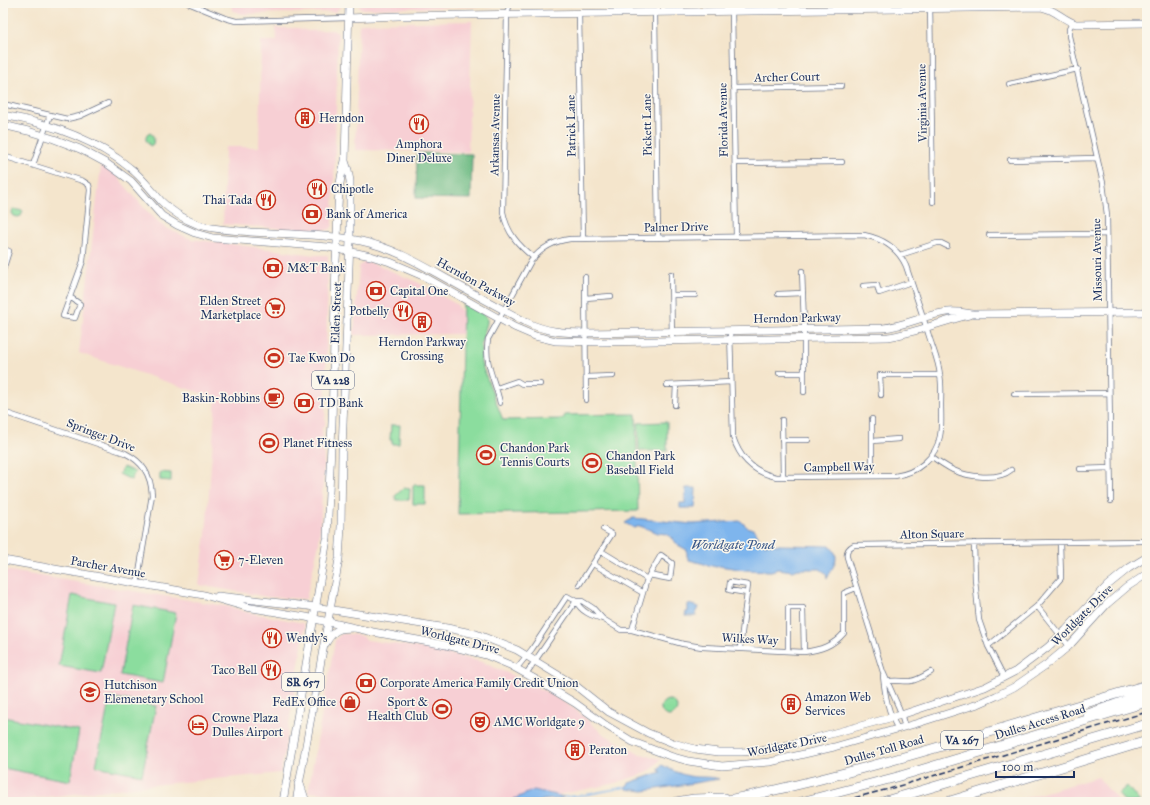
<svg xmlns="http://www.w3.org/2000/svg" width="1150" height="805" font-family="'IM FELL Great Primer',serif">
	<rect width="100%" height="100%" fill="#fbf7ec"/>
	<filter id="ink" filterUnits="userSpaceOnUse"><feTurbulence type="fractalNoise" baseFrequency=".025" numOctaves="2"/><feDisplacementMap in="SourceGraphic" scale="8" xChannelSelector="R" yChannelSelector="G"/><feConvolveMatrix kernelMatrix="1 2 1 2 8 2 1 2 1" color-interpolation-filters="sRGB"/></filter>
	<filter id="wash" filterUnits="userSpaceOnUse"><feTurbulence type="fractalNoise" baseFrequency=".012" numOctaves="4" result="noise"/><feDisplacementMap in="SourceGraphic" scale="16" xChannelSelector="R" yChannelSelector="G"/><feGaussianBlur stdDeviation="0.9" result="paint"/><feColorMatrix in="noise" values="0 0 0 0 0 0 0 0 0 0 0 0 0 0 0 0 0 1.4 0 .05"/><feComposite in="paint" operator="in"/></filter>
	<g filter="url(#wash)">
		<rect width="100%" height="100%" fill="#f4e5cc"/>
		<path fill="#f7cfd4" d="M 231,3 L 340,3 L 340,7 L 336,12 L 241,14 L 232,10 Z
			M 359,3 L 506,3 L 506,6 L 363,9 L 359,7 Z
			M 472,21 L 468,152 L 355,150 L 359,25 L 363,23 Z
			M 276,28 L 298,28 L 308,31 L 332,30 L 337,32 L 338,35 L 333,223 L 332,227 L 329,230 L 288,229 L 223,224 L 225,147 L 259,147 L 261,41 L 277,41 Z
			M 101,166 L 116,175 L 146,210 L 164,227 L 191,239 L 315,255 L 328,255 L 325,426 L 322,426 L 324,465 L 319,543 L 306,599 L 268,597 L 199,585 L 206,534 L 216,398 L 79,353 Z
			M 365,261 L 382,267 L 417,282 L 456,304 L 463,313 L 462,334 L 354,335 L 359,267 Z
			M 3,570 L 231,607 L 246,612 L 303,623 L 305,627 L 281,773 L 162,784 L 3,802 Z
			M 341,634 L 349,634 L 362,636 L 367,640 L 434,650 L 482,662 L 505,672 L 541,689 L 576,710 L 602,733 L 637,753 L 661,759 L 652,769 L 640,775 L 612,784 L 557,795 L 534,790 L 509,802 L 419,802 L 356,795 L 308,792 L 335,640 Z
			M 1098,777 L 1119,802 L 1011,802 Z"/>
		<path fill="#8bdd9e" stroke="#53867e" d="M 150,133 C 155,136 154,140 153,144 L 150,146 L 146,140 L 146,136 Z
			M 13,209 L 23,211 L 21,216 L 18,217 L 14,216 L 12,213 Z
			M 463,304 L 484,315 L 487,318 L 487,323 L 481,344 L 481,363 L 503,420 L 564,419 L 564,415 L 636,414 L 638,511 L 458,514 Z
			M 667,422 L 667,451 L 639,451 L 638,423 Z
			M 391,425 L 400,425 L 399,444 L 392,444 L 392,440 L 390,440 Z
			M 123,467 L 135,472 L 131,480 L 119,474 Z
			M 160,472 L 171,473 L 171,481 L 160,480 Z
			M 413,485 L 425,485 L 425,504 L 413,504 Z
			M 404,488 L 410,489 L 409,500 L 396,500 L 395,496 Z
			M 72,595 L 114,603 L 101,673 L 59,666 Z
			M 133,605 L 176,613 L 163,683 L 120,675 Z
			M 110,697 L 156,706 L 142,775 L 96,766 Z
			M661 708a8 8 0 1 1 16 0a8 8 0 1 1-16 0Z
			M 3,717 L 79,731 L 70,781 L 3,768 Z
			M 1127,786 L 1140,802 L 1125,802 L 1118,794 Z"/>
		<path fill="#70bc85" stroke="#467672" d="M 417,153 L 472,154 L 471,199 L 416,198 Z"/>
		<path fill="#7eb5ed" stroke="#4c72a6" d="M 686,488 L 696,488 L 695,508 L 680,508 L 680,503 L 685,503 Z
			M 633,518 L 692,524 L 741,521 L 747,527 L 755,530 L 761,541 L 764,544 C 787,546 808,545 830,546 C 843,559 831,567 827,579 L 826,573 L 820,569 L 798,569 L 793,571 L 778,569 L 771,571 L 745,570 L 720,566 L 716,567 L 689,560 L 687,556 L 687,550 L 678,545 L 671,537 L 667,534 L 658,533 L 640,526 L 634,528 L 625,523 Z
			M 688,604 L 699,607 L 698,610 L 696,610 L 696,616 L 685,616 L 686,612 L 688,612 Z
			M 662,765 C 671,770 679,774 689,776 C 699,778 709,776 719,779 L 644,791 L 626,789 L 626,786 L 628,785 L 629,783 L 661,772 L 658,769 Z
			M 534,790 L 564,797 L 560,799 L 543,800 L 539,802 L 518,802 L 514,799 Z"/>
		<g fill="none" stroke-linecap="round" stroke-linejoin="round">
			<path stroke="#7eb5ed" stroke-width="1.5" d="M 564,797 L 584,795 L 626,787"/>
		</g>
	</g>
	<g filter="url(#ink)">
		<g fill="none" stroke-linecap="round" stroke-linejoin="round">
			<defs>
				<path id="street" d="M 188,3 L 225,18 L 236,21 L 349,18
					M 510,3 L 507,14 L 503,212 C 507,233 518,245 534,258
					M 930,3 L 933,202
					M 732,11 L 736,237
					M 655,12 L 658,238
					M 579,13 L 583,239
					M 1072,23 L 1069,29 L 1069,36 L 1103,183 L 1107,215 L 1111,501
					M 1009,84 L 1078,69
					M 733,88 L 841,86
					M 3,104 L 67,119 L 80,116 L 108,103
					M 3,156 L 83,181 L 89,185 L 90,190 L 83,261 L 63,316 L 75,318 L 80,304 L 70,297
					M 1010,160 L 1097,158
					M 735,163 L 842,162
					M 33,165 L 50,115
					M 989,235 L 1107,234
					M 3,249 L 9,251 L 3,270
					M 900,255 L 937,243 L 941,243 L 947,246
					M 802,271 L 804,324 L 804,392
					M 671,274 L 672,341
					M 585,277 L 586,400
					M 863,286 L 877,285 L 879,293 L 911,282
					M 778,294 L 803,293
					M 672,295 L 695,295
					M 585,298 L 611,296
					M 779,373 L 804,373
					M 586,377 L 613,376
					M 667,385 L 731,382
					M 497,388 L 517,381 L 522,384 L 540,384
					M 1014,394 L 1109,393
					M 881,395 L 880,375 L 940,375
					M 500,403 C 495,379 484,365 488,339 L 531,261 C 541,248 554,241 570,239 L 864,235 C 884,239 898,248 906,266 C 914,290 922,313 929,336 C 933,349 939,362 940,375 C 942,385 941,395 941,405 C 941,416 942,426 940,436 C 936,458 917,473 895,476 L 777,477 C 755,473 740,459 733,437 L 730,330
					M 675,405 L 676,385
					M 3,412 L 125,453 C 143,462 151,475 152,495 L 137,584
					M 872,419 L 872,476
					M 782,420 L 783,477
					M 782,440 L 808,440
					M 872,441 L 899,439
					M 931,456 C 938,461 945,466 953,470 C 968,477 998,481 1011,470
					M 1080,469 L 1110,468
					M 974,543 L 975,579 L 979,620 L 988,646 L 1004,677
					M 601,551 L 647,579
					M 593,564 L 643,593
					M 579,585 L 612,534 L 603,529
					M 576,601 C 581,612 592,616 603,619
					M 1037,606 L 1069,646
					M 632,630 L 647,579 L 661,555 L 672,563 L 670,579 L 649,575
					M 988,646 L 1037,606 L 1061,578 L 1060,542
					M 740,648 L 747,593 L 748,585 L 730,582 L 729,590 L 747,593
					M 788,651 L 788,608 L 803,608 L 804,652
					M 516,669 L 532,649 L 567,596 L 576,601 L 582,601 L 593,608 L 603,619 L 621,630 L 632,630 L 683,644 L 702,647 L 804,652 C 820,650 833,646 844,633 L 844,593 L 856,588
					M 526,674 L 576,601
					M 883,676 C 885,695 888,713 898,729
					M 885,682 C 897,679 901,682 911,681 C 918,680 925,675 931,672
					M 905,727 L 899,708 L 883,672 L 847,557 C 846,551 848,548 854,545 L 1142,541 L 1147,540"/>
				<path id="secondary" d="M 349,18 L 398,16 L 1041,7 C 1055,9 1063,20 1076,24 L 1147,23
					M 3,115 C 47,123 95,139 130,168 C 142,177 151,190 161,201 C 171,211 186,220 199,225 C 215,230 233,230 250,232 C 287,234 325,234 361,241 C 394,248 420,264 449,280 C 474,294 500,308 526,322 C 546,332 565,333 587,333 L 883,328 C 906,326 926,314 948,312 C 957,311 965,313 973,314 L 1147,312
					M 3,125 L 28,131 L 54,139 L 80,149 L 106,163 L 131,181 L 162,216 L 177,225 L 195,233 L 213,238 L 226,239 L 328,247 L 371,256 L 390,262 L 423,276 L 514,327 L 535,336 L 556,341 L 601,342 L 888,337 C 916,333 942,321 969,315
					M 3,560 L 204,595 L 246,607 L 306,617 L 373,632 L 446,645 L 486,655 L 510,665 L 535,679 L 575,703 L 607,726 L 633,742 L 670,756 L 688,761 L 722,766 L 770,762 L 834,747 L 918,723 L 978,704 L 996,696 L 1014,687 L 1046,665 L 1069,646 L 1107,604 L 1127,587 L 1147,574
					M 218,596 L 308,606 L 447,628 L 476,634 L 517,650 L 576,686 L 609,712 L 648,733 L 673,743 L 695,749 L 719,752 L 741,752 L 761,751 L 797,743 L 901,715 L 985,687 L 1016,671 L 1048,647 L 1066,630 L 1108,585 L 1129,568 L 1147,557"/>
				<path id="primary" d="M 326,643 C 334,629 339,628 354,628
					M 283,802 L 327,539 L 332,422 L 336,260 C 339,228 335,192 345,161 L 349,3
					M 296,802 L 339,559 L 341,527 L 342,451 L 350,240 L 350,181 L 348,170 L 345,161"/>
				<path id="highway" d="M 1088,714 L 1147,693
					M 299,784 L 305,802
					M 676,802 L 694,799 L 725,798
					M 718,802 C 864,774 1005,726 1147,685
					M 801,802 L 897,777 L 1147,702
					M 882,802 L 1147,724
					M 947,802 L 1147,741"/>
			</defs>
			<use href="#street" stroke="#676f84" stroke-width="6"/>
			<use href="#secondary" stroke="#676f84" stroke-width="8"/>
			<use href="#primary" stroke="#676f84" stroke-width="8"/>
			<use href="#highway" stroke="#676f84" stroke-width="10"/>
			<use href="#street" stroke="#fff" stroke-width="4.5"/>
			<use href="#secondary" stroke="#fff" stroke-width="7"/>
			<use href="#primary" stroke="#fff" stroke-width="7"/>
			<use href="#highway" stroke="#fff" stroke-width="9"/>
			<path stroke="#1b2f5e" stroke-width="1.5" stroke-dasharray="6 3" stroke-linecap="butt" d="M 837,802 L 889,789 L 1147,712"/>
		</g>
	</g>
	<defs>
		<symbol id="building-ring" viewBox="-11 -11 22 22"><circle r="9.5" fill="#fbf7ec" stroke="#c8321e" stroke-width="1.5"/><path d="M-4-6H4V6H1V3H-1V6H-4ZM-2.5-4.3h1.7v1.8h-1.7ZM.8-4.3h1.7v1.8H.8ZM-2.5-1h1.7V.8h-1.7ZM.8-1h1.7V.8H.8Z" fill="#c8321e"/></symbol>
		<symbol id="restaurant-ring" viewBox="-11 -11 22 22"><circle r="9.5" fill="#fbf7ec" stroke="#c8321e" stroke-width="1.5"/><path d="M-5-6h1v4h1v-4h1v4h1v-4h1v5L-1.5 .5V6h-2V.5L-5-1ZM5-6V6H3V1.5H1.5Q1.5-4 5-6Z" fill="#c8321e"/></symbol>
		<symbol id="bank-ring" viewBox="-11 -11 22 22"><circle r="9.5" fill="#fbf7ec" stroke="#c8321e" stroke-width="1.5"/><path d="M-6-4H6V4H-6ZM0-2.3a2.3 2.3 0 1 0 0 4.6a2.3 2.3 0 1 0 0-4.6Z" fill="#c8321e"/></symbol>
		<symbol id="supermarket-ring" viewBox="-11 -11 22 22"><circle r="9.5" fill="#fbf7ec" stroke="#c8321e" stroke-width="1.5"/><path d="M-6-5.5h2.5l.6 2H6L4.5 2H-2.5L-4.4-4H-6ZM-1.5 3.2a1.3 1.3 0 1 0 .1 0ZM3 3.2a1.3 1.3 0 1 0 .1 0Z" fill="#c8321e"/></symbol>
		<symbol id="stadium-ring" viewBox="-11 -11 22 22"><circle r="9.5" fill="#fbf7ec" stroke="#c8321e" stroke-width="1.5"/><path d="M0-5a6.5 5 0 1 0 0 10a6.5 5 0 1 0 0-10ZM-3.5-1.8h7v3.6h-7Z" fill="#c8321e"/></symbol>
		<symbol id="cafe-ring" viewBox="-11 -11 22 22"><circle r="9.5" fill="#fbf7ec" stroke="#c8321e" stroke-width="1.5"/><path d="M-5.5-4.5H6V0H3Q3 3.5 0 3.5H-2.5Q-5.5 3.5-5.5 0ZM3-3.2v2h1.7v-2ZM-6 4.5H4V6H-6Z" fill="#c8321e"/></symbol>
		<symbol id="school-ring" viewBox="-11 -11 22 22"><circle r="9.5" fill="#fbf7ec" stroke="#c8321e" stroke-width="1.5"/><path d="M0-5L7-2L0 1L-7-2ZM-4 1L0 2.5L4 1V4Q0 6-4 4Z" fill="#c8321e"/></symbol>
		<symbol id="shop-ring" viewBox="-11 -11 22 22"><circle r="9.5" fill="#fbf7ec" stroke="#c8321e" stroke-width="1.5"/><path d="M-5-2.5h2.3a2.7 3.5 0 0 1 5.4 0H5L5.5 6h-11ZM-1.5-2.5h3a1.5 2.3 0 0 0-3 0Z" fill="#c8321e"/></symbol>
		<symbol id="theatre-ring" viewBox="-11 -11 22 22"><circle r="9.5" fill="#fbf7ec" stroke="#c8321e" stroke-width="1.5"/><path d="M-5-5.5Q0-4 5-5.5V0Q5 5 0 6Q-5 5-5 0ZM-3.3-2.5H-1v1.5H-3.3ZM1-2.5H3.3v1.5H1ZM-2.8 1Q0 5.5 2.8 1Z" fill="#c8321e"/></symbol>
		<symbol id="hotel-ring" viewBox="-11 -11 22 22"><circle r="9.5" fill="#fbf7ec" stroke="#c8321e" stroke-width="1.5"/><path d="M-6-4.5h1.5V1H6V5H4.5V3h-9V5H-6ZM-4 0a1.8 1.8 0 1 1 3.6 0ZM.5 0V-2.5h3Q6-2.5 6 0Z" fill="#c8321e"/></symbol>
	</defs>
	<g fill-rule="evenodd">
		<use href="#building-ring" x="294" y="107" width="22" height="22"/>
		<use href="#restaurant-ring" x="408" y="113" width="22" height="22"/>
		<use href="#restaurant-ring" x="306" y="178" width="22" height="22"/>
		<use href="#restaurant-ring" x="255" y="189" width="22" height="22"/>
		<use href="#bank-ring" x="301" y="203" width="22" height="22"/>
		<use href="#bank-ring" x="262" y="257" width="22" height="22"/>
		<use href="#bank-ring" x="365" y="280" width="22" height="22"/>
		<use href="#supermarket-ring" x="264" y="297" width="22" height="22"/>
		<use href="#restaurant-ring" x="392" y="300" width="22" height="22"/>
		<use href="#building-ring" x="411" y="311" width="22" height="22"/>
		<use href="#stadium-ring" x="263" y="347" width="22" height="22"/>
		<use href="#cafe-ring" x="263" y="387" width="22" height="22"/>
		<use href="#bank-ring" x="293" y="392" width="22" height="22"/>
		<use href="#stadium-ring" x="258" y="432" width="22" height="22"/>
		<use href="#stadium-ring" x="475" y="444" width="22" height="22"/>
		<use href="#stadium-ring" x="581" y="452" width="22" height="22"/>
		<use href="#supermarket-ring" x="213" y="549" width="22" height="22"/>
		<use href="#restaurant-ring" x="261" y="627" width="22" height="22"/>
		<use href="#restaurant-ring" x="260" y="659" width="22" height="22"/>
		<use href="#bank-ring" x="355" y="672" width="22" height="22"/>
		<use href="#school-ring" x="79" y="681" width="22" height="22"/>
		<use href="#shop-ring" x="339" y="691" width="22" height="22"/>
		<use href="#building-ring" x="780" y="693" width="22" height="22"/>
		<use href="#stadium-ring" x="431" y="698" width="22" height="22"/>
		<use href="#theatre-ring" x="469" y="711" width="22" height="22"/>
		<use href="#hotel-ring" x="187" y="714" width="22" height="22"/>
		<use href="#building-ring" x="564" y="739" width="22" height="22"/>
	</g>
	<g text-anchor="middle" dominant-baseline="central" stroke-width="3" stroke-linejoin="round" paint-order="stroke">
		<g fill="#fbf7ec" stroke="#5e6b89" stroke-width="1">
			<rect x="312" y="371" width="42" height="18" rx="3"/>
			<rect x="282" y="673" width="42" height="18" rx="3"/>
			<rect x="941" y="731" width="42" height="18" rx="3"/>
		</g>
		<g font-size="11" font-weight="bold" fill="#1b2f5e">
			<text x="333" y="380">VA 228</text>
			<text x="303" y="682">SR 657</text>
			<text x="962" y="740">VA 267</text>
		</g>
		<g font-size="12" fill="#1b2f5e" stroke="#fbf7ec">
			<text transform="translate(787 77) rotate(-1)">Archer Court</text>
			<text transform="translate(922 103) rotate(-91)">Virginia Avenue</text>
			<text transform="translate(723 120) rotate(-91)">Florida Avenue</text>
			<text transform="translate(647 125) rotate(-91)">Pickett Lane</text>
			<text transform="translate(571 126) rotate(-91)">Patrick Lane</text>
			<text transform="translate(495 135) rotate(-89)">Arkansas Avenue</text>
			<text transform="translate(676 227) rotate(-1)">Palmer Drive</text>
			<text transform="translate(1097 260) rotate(-91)">Missouri Avenue</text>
			<text transform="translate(476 282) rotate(29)">Herndon Parkway</text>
			<text transform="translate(336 313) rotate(-88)">Elden Street</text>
			<text transform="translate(797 318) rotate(-1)">Herndon Parkway</text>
			<text transform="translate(101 435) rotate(21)">Springer Drive</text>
			<text transform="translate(839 467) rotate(-1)">Campbell Way</text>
			<text transform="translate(932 534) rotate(-1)">Alton Square</text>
			<text transform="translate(108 567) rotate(10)">Parcher Avenue</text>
			<text transform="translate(1082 615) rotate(-45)">Worldgate Drive</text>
			<text transform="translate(750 639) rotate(3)">Wilkes Way</text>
			<text transform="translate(460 640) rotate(14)">Worldgate Drive</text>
			<text transform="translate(1040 722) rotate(-17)">Dulles Access Road</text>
			<text transform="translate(787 745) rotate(-11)">Worldgate Drive</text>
			<text transform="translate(884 750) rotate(-16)">Dulles Toll Road</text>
		</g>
		<g font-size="12" fill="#1b2f5e" stroke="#fbf7ec" text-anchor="start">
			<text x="319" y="118">Herndon</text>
			<text x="419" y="144" text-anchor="middle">Amphora<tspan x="419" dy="14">Diner Deluxe</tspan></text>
			<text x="331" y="189">Chipotle</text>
			<text x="252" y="200" text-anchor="end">Thai Tada</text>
			<text x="326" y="214">Bank of America</text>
			<text x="287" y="268">M&amp;T Bank</text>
			<text x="390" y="291">Capital One</text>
			<text x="261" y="301" text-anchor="end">Elden Street<tspan x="261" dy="14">Marketplace</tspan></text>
			<text x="389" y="311" text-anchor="end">Potbelly</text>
			<text x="422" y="342" text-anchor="middle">Herndon Parkway<tspan x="422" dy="14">Crossing</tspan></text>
			<text x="288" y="358">Tae Kwon Do</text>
			<text x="260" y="398" text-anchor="end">Baskin-Robbins</text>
			<text x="318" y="403">TD Bank</text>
			<text x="283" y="443">Planet Fitness</text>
			<text x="500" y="448">Chandon Park<tspan x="500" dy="14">Tennis Courts</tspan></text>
			<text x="606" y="456">Chandon Park<tspan x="606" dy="14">Baseball Field</tspan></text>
			<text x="238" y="560">7-Eleven</text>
			<text x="286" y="638">Wendy's</text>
			<text x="257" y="670" text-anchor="end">Taco Bell</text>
			<text x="380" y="683">Corporate America Family Credit Union</text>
			<text x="104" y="685">Hutchison<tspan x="104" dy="14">Elemenetary School</tspan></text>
			<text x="805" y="697">Amazon Web<tspan x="805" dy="14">Services</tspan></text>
			<text x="336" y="702" text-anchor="end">FedEx Office</text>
			<text x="428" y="702" text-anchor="end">Sport &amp;<tspan x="428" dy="14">Health Club</tspan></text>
			<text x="212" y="718">Crowne Plaza<tspan x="212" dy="14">Dulles Airport</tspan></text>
			<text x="494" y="722">AMC Worldgate 9</text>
			<text x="589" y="750">Peraton</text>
		</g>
		<g font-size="13" font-style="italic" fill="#395789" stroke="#fbf7ec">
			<text x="733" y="545">Worldgate Pond</text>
		</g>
	</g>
	<rect width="1150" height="805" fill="none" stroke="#fbf7ec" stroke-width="16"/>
	<path d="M996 771v6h78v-6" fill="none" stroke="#1b2f5e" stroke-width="2"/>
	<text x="1002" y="771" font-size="12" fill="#1b2f5e" stroke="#fbf7ec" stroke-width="3" paint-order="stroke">100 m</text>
</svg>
